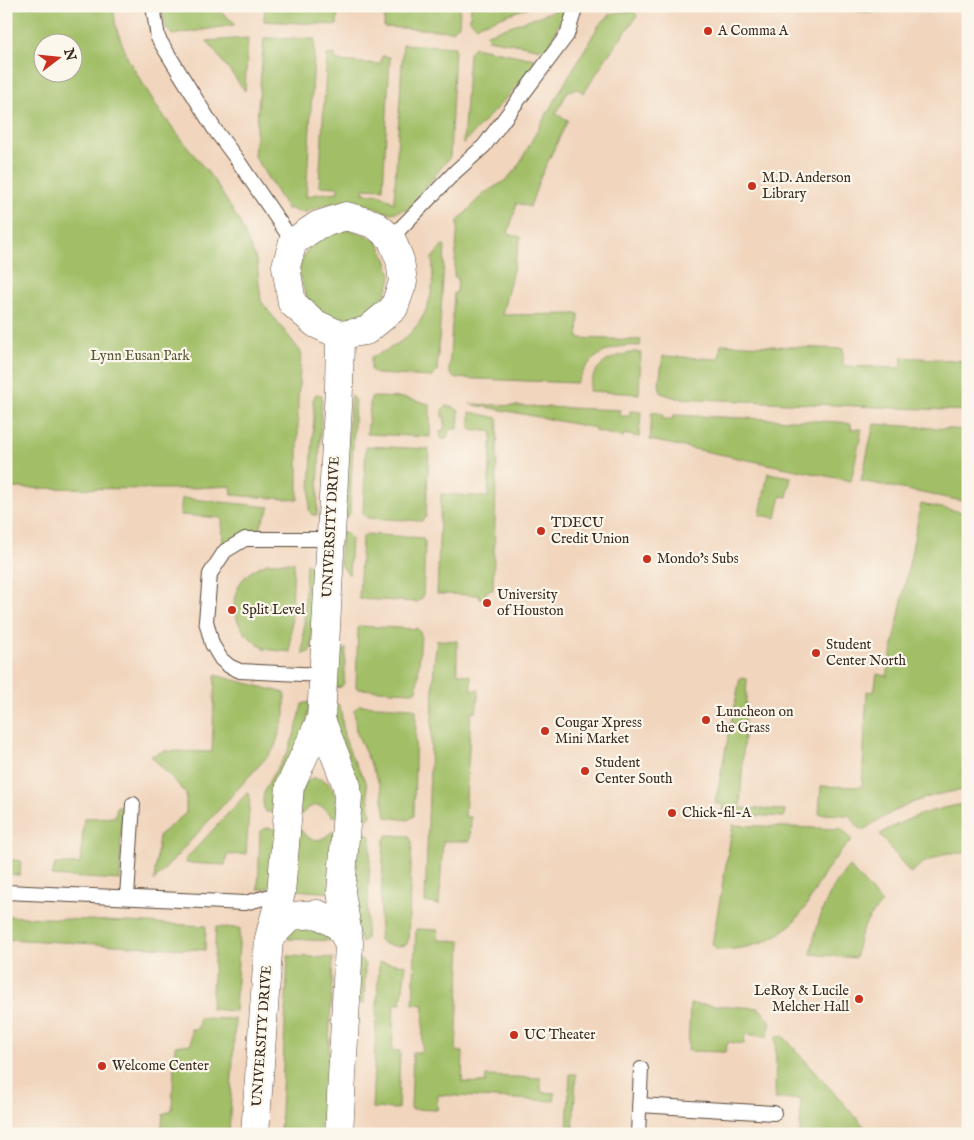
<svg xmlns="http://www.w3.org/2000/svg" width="974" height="1140" font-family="'IM FELL English',serif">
	<rect width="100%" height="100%" fill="#fbf7ec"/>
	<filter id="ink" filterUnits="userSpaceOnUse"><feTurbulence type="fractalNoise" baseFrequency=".02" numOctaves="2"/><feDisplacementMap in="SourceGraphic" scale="10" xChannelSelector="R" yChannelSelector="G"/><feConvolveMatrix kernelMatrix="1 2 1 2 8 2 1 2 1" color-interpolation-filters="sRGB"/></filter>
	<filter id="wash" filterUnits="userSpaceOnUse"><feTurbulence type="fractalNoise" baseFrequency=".0096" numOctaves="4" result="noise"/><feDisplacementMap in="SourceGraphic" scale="20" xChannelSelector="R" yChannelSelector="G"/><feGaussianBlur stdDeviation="1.12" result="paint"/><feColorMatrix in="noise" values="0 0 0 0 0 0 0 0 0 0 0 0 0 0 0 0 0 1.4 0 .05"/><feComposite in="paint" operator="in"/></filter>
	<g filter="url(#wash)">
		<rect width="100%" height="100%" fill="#f4e6ce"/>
		<path fill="#f1d5bd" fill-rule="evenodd" d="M 6,6 L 968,6 L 968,1134 L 6,1134 ZM 42,42 L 72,42 L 72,72 L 42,72 Z"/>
		<path fill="#a2bf67" stroke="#6e7442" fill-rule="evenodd" d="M 6,6 L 113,6 L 116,27 L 128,59 L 159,110 L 216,183 L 240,223 L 257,262 L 261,301 L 301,352 L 298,401 L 298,500 L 232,495 L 231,486 L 175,489 L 6,488 ZM 42,42 L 72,42 L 72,72 L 42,72 Z
			M 161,6 L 213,6 L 235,23 L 234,25 L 172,35 L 166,28 Z
			M 265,6 L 338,6 L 337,25 L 264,21 Z
			M 385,6 L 460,6 L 459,25 L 453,31 L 384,27 Z
			M 471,6 L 532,6 L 476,26 L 470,20 Z
			M 800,6 L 882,6 L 881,9 L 871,12 Z
			M 562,8 L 565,10 L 548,48 L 542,49 L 488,39 L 487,34 Z
			M 621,12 L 635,12 L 637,16 L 607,57 L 584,93 L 577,89 L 568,91 L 556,114 L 568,120 L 540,178 L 530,207 L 517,203 L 508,234 L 521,237 L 502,315 L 579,314 L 578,338 L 641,340 L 640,346 C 621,344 599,350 586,367 C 582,372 581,378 576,383 L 454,378 L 449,372 L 454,293 L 457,292 L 458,278 L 454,277 L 458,221 L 483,194 L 503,182 L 516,170 L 539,127 L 599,25 L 611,14 Z
			M 248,38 L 245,91 L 207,41 Z
			M 264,38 L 315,39 L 306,197 L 317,194 L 338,192 L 338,187 L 319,186 L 327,55 L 335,54 L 336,61 L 380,64 L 382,56 L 390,57 L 383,189 L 364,188 L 363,193 L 382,195 L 394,203 L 403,44 L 455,47 L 450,157 L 406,211 L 403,209 C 388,217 384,211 370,206 C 362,204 354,203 346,203 C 338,202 331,203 323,206 C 308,210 305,217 290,208 L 288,210 L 254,156 Z
			M 474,47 L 534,59 L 536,66 L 463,144 L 469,53 Z
			M 352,230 C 361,234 372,236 379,244 C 382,248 391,272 391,276 C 390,285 381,305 374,310 C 359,322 332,322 317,310 C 309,303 305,294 302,284 C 293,262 312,238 333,231 C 339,230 346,231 352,230 Z
			M 443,245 L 445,247 L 437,372 L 432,377 L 376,374 L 371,370 L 371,357 C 417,340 438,307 432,258 Z
			M 721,344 L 843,349 L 843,366 L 901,368 L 902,357 L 968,361 L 968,411 L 677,398 L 661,393 L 659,383 L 663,356 L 719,359 Z
			M 634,352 L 641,353 L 639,394 L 589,391 C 593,363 610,357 634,352 Z
			M 316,394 L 322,395 L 317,515 L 312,515 L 309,510 L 314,415 L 313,400 Z
			M 351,396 L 355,400 L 350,507 L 350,513 L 347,517 L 341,517 Z
			M 371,397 L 405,398 L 430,404 L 430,437 L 367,434 Z
			M 470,404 L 620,410 L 620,416 L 630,416 L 630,411 L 641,412 L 639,437 L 624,434 L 623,437 L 595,431 L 595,428 Z
			M 446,406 L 453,407 L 459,411 L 458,429 L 449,429 L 447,439 L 441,439 L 440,431 L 444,430 L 445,417 L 442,417 L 442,410 Z
			M 470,412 L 498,418 L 493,590 L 486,591 L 486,600 L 480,599 L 479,595 L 437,594 L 441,494 L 488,497 L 492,432 L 470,429 Z
			M 652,412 L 663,414 L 662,419 L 673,419 L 673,415 L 840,422 L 851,424 L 851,429 L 862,429 L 851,481 L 650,440 Z
			M 874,424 L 968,430 L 968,502 L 861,481 Z
			M 366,446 L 429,449 L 426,517 L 422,521 L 367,518 L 363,513 Z
			M 768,473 L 791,477 L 787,497 L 781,496 L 776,518 L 760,515 Z
			M 182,498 L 270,507 L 256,535 L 223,549 L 222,518 L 180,515 Z
			M 921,504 L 968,513 L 968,790 C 929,792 893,809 862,831 L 849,815 L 819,814 L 821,786 L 862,787 L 867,691 L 874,692 L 877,674 L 887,676 Z
			M 341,533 L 346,533 L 351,538 L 349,575 L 340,564 Z
			M 367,534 L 422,538 L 425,542 L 423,597 L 417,602 L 359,599 L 362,538 Z
			M 294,562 L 290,652 L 263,649 L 263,647 C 225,627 223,579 266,564 L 266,563 Z
			M 306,563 L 314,567 L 315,571 L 312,647 L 309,652 L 303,654 Z
			M 358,626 L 418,629 L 421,634 L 417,690 L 413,692 L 359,689 L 356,687 Z
			M 437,640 L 457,641 L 457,673 L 471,676 L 471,690 L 479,690 L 476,712 L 471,712 L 465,817 L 471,817 L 470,841 L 443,841 L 439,905 L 425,902 L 434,664 Z
			M 346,648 L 344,683 L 341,687 L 333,688 L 335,658 Z
			M 215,675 L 285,693 L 285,715 L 274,749 L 154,881 L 159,835 L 186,813 L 186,793 L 151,756 L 164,751 L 212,752 Z
			M 740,678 L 747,679 L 740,808 L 785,810 L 784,817 L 723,814 L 724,805 L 715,803 Z
			M 310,702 L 307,722 L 281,812 L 266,812 C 254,792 281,767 289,749 C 295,734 299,720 302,704 Z
			M 333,703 L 338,704 L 341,710 L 344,736 L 351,755 L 366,782 L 371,815 L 368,818 L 353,817 L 337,740 Z
			M 359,705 L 412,708 L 416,710 L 414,816 L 408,820 L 386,817 L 381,788 L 356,731 L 354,710 Z
			M 312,778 C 336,778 336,798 339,816 L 332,816 C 322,803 313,802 302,814 L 294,813 L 306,782 Z
			M 247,793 L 250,795 L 246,854 L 227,855 L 225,865 L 186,863 L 185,860 Z
			M 958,805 L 968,805 L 968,853 L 947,853 L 923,863 L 910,873 L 880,834 C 904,819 930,810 958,805 Z
			M 117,806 L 122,806 L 120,880 L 52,876 L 55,864 L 80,864 L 84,818 L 115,817 Z
			M 733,825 L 842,829 L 852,840 C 840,852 829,865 821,879 C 816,887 813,895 808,903 C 788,937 755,950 717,950 L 712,944 Z
			M 266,828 L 280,829 L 270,887 L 264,889 L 258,889 L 260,832 Z
			M 293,830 L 301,830 C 309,842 321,843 331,832 L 338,833 L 334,893 L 293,890 Z
			M 352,833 L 368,834 L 371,840 L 366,939 L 362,943 L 356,929 Z
			M 387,835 L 408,836 L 412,841 L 408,941 L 406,945 C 399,947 385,946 379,941 L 384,839 Z
			M 6,859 L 21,861 L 20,875 L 6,874 Z
			M 849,866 L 882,903 C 865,922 858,932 856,958 L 811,954 C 816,922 828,890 849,866 Z
			M 6,916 L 206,926 L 205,950 L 6,939 Z
			M 314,919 L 334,941 L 288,939 L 290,931 Z
			M 216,927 L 240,928 L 235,1011 L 211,1009 Z
			M 416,929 L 439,930 L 438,940 L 461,941 L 456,1051 L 463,1052 L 462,1082 L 485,1083 L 486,1076 L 541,1078 L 541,1092 L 555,1093 L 554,1101 L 438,1095 L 437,1110 L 411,1109 L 413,1052 L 422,1052 L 424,1005 L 413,1004 Z
			M 288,956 L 333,958 L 325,1134 L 280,1134 Z
			M 357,959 L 362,960 L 365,965 L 364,1005 L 358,1001 Z
			M 379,962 L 406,965 L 401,1004 L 394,1004 L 392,1051 L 400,1051 L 398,1109 L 372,1108 Z
			M 690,1004 L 759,1008 L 771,1022 L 767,1037 L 745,1034 L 744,1044 L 728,1042 L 725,1052 L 688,1051 Z
			M 199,1018 L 235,1019 L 229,1134 L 161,1134 L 163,1114 L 172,1110 L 175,1046 L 191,1044 L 191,1029 L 198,1029 Z
			M 776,1036 L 784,1037 L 871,1134 L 800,1134 L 801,1099 L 775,1099 Z
			M 570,1074 L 576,1074 L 573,1131 L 567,1131 Z"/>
	</g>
	<g filter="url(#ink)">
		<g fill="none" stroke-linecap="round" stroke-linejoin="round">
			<defs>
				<path id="lane" d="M 153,6 L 158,38 L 215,130 L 236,158 L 293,242
					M 391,238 L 456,171 L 484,146 L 567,35 L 576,6
					M 323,675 L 240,671 L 229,666 L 221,659 L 212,644 L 206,621 L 210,574 L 225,551 L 245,539 L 331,539
					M 6,892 L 245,903 L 281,893
					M 127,897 L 133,804
					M 639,1105 L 774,1113
					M 638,1134 L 641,1069"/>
				<path id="street" d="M 346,216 L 374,224 L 391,238 L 400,260 L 403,282 L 394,308 L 366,331 L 340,335 L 316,324 L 292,303 L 286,266 L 293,242 L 318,225 Z
					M 321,719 L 347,786 L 348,797 L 341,892 L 349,942
					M 269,938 L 281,893 L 290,786 L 321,719 L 339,388 L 340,335
					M 255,1134 L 269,938 L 291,916 L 318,914 L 340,927 L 349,944 L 339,1134"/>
			</defs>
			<use href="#lane" stroke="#574638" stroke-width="16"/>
			<use href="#street" stroke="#574638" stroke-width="29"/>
			<use href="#lane" stroke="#fff" stroke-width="14"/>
			<use href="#street" stroke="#fff" stroke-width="28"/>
		</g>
	</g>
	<g fill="#c8321e" stroke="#fbf7ec" stroke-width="2">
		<circle cx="708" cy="31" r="5"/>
		<circle cx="752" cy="186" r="5"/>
		<circle cx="541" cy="531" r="5"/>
		<circle cx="647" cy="559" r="5"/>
		<circle cx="487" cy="603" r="5"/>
		<circle cx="232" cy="610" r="5"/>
		<circle cx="816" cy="653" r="5"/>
		<circle cx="706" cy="720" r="5"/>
		<circle cx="545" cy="731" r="5"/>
		<circle cx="585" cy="771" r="5"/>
		<circle cx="672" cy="813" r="5"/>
		<circle cx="859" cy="999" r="5"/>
		<circle cx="514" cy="1035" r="5"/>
		<circle cx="102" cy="1066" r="5"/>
	</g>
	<g text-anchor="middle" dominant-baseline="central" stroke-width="4.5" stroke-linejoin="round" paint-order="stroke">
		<g font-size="14" fill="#3b2a1e" stroke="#fbf7ec" text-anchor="start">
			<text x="718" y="31">A Comma A</text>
			<text x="762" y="178">M.D. Anderson<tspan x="762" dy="16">Library</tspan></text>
			<text x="551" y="523">TDECU<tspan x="551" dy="16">Credit Union</tspan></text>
			<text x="657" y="559">Mondo's Subs</text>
			<text x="497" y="595">University<tspan x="497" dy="16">of Houston</tspan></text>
			<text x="242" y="610">Split Level</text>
			<text x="826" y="645">Student<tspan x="826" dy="16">Center North</tspan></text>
			<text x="716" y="712">Luncheon on<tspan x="716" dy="16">the Grass</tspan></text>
			<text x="555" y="723">Cougar Xpress<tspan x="555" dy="16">Mini Market</tspan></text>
			<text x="595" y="763">Student<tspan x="595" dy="16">Center South</tspan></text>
			<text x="682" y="813">Chick-fil-A</text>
			<text x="849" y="991" text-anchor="end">LeRoy &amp; Lucile<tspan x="849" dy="16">Melcher Hall</tspan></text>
			<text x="524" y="1035">UC Theater</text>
			<text x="112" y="1066">Welcome Center</text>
		</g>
		<g font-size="14" fill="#5a5734" stroke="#fbf7ec">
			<text x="140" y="356">Lynn Eusan Park</text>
		</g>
		<g font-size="14" fill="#3b2a1e" stroke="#fbf7ec">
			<text transform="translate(331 527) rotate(-87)">UNIVERSITY DRIVE</text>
			<text transform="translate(262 1036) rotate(-86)">UNIVERSITY DRIVE</text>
		</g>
	</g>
	<rect width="974" height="1140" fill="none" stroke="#fbf7ec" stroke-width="25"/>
	<g transform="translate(58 58) rotate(74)"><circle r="24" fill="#fbf7ec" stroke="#aea59a"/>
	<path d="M0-4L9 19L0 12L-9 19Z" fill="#c8321e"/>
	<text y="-8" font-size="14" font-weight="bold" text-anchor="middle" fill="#3b2a1e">N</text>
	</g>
</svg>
